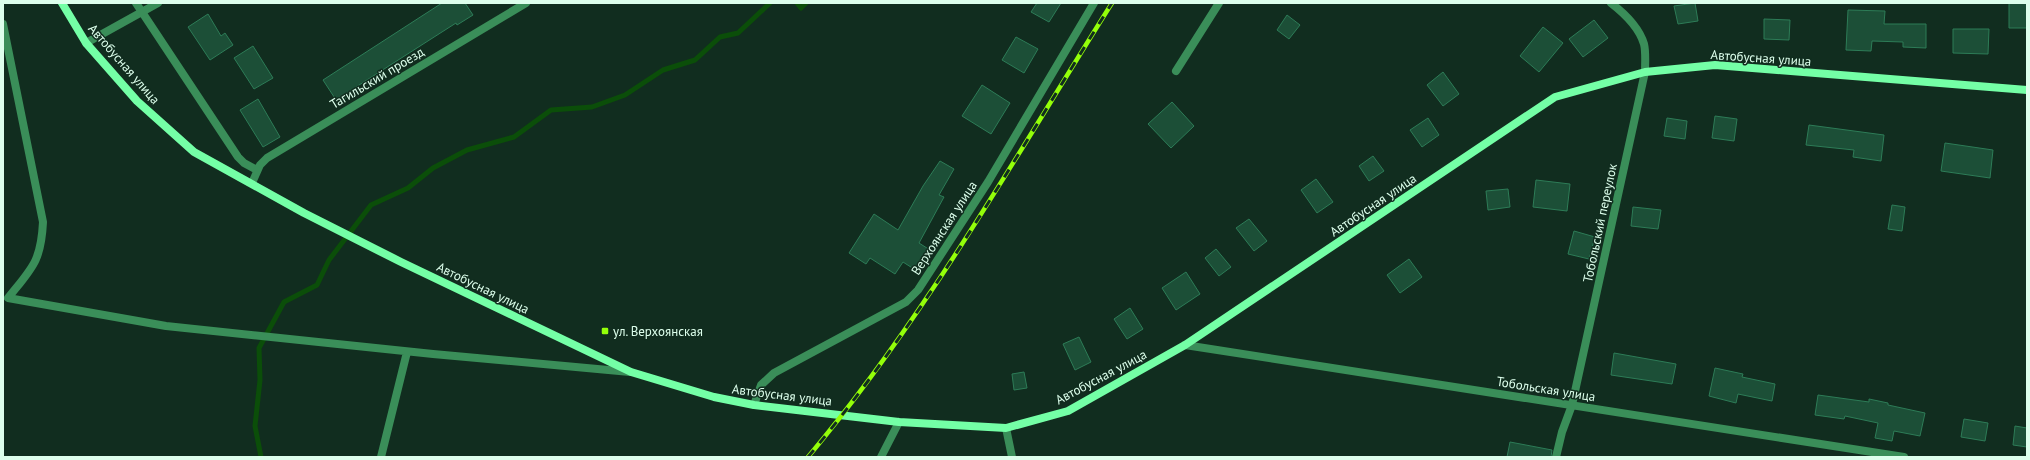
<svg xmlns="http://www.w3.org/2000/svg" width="2030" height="460" font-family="'PT Sans',sans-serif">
	<rect width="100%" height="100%" fill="#112d1f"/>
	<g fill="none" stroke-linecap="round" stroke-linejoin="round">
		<path stroke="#0b4e09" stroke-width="5" d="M 797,3 L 801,8 L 806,3
			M 261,457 L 255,426 L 260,380 L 259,348 L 284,302 L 317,285 L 329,260 L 371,205 L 408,188 L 433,168 L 467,150 L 514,137 L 551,110 L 592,107 L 625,95 L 663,70 L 695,60 L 720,37 L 738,33 L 770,3"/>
	</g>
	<path fill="#1c4f37" stroke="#2d7c57" d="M 442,3 L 465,3 L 473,15 L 457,25 L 456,23 L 356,87 L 359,90 L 338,103 L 323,80 Z
		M 1037,3 L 1061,3 L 1049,22 L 1031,12 Z
		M 1695,3 L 1698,21 L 1678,24 L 1674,6 Z
		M 2009,3 L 2027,3 L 2027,28 L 2009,28 Z
		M 1848,10 L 1885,11 L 1884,24 L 1926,24 L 1926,48 L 1903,47 L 1903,42 L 1872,41 L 1871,51 L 1846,50 Z
		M 208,14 L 221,36 L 225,33 L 233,45 L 210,60 L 188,27 Z
		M 1287,15 L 1300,25 L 1289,39 L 1277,30 Z
		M 1764,19 L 1790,20 L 1789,40 L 1764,39 Z
		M 1594,20 L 1608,38 L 1583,57 L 1569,39 Z
		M 1543,27 L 1563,43 L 1539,72 L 1520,56 Z
		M 1953,29 L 1989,29 L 1988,54 L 1953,53 Z
		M 1016,37 L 1038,49 L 1024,73 L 1002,60 Z
		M 253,46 L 273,78 L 254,89 L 234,58 Z
		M 1443,72 L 1459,94 L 1443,106 L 1427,85 Z
		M 982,85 L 1010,103 L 991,134 L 962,116 Z
		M 258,99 L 280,137 L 263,147 L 240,110 Z
		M 1172,102 L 1194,126 L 1171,148 L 1148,124 Z
		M 1715,116 L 1737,119 L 1734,141 L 1712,138 Z
		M 1428,118 L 1439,135 L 1422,147 L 1410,130 Z
		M 1667,118 L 1687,121 L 1685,139 L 1664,136 Z
		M 1809,125 L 1884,135 L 1881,161 L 1853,157 L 1854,150 L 1806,145 Z
		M 1945,143 L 1993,150 L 1990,178 L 1941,171 Z
		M 1373,156 L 1384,171 L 1369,181 L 1359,166 Z
		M 940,161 L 954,169 L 939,195 L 944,197 L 919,243 L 930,250 L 917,271 L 903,262 L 895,274 L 870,258 L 866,264 L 849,253 L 874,214 L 898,230 L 923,186 Z
		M 1316,179 L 1333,202 L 1317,213 L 1301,190 Z
		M 1536,180 L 1570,184 L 1567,211 L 1533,207 Z
		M 1508,189 L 1510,207 L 1488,210 L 1486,191 Z
		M 1892,205 L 1905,207 L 1902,231 L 1888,229 Z
		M 1633,207 L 1661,210 L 1658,229 L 1631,226 Z
		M 1249,219 L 1267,241 L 1254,251 L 1236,228 Z
		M 1574,231 L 1595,237 L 1589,259 L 1568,254 Z
		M 1216,249 L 1231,267 L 1219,276 L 1205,258 Z
		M 1409,259 L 1422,277 L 1400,293 L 1387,275 Z
		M 1186,272 L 1200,294 L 1176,310 L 1162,288 Z
		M 1130,308 L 1143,329 L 1127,339 L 1114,319 Z
		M 1079,337 L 1091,362 L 1075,370 L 1063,344 Z
		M 1614,353 L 1676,364 L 1672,384 L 1611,375 Z
		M 1715,368 L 1743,374 L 1742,377 L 1775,384 L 1772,401 L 1738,394 L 1736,403 L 1709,396 Z
		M 1024,372 L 1027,388 L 1014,390 L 1012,374 Z
		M 1818,395 L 1869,402 L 1869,399 L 1888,403 L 1888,405 L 1925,413 L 1920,436 L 1894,431 L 1892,441 L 1875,438 L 1878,423 L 1845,416 L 1844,419 L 1815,415 Z
		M 1964,419 L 1988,423 L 1985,441 L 1961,437 Z
		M 2015,426 L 2027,428 L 2027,447 L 2013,445 Z
		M 1510,442 L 1552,450 L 1551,457 L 1507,457 Z"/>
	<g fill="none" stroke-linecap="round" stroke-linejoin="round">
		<path stroke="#3a8e59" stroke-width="8" d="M 136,3 L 238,157 L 244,163 L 257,170
			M 3,24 L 43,222 C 41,262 32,268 8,298 L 166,326 L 433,354 L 630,372
			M 381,457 L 407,352"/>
		<path stroke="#3a8e59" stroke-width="8" d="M 86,43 L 158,3
			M 1176,71 L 1219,3
			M 252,183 L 260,165 L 267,158 L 526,3
			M 1185,345 L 1904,457
			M 754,405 L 761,385 L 774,373 L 906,302 L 918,290 L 988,182 L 1094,3
			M 1006,428 L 1012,457
			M 881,457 L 899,422
			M 1556,457 L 1562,432 L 1572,405 L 1645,72 C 1645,63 1646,52 1644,44 C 1639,27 1624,13 1611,3"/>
		<path stroke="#74ffa6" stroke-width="8" d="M 62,3 L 86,43 L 137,101 L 194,152 L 304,213 L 401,262 L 631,372 L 714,397 L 754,405 L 899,422 L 1006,428 L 1068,411 L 1185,345 L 1555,97 L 1645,72 L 1715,65 L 2027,90"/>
		<defs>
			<path id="rail" d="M 808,457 C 925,318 1015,157 1112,3"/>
		</defs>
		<use href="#rail" stroke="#94ff09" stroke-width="4.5"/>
		<use href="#rail" stroke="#112d1f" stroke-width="3" stroke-dasharray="9" stroke-linecap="butt"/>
	</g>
	<rect fill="#94ff09" stroke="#112d1f" stroke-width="1.5" x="601" y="327" width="8" height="8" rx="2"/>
	<g text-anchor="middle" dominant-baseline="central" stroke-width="3" stroke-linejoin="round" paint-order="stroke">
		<g font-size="13" fill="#ddffec" stroke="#112d1f">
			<text transform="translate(1761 58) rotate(4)">Автобусная улица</text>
			<text transform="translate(124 64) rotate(49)">Автобусная улица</text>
			<text transform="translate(377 78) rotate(-31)">Тагильский проезд</text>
			<text transform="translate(1373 205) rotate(-34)">Автобусная улица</text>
			<text transform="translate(1600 223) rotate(-78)">Тобольский переулок</text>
			<text transform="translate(944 228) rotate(-57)">Верхоянская улица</text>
			<text transform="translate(483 288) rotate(26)">Автобусная улица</text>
			<text transform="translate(1101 377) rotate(-28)">Автобусная улица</text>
			<text transform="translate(1546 389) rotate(9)">Тобольская улица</text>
			<text transform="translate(782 395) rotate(7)">Автобусная улица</text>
		</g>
		<g font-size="13" fill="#ddffec" stroke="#112d1f" text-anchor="start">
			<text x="613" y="331">ул. Верхоянская</text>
		</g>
	</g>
	<rect width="2030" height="460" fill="none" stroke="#ddffec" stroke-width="8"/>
</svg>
